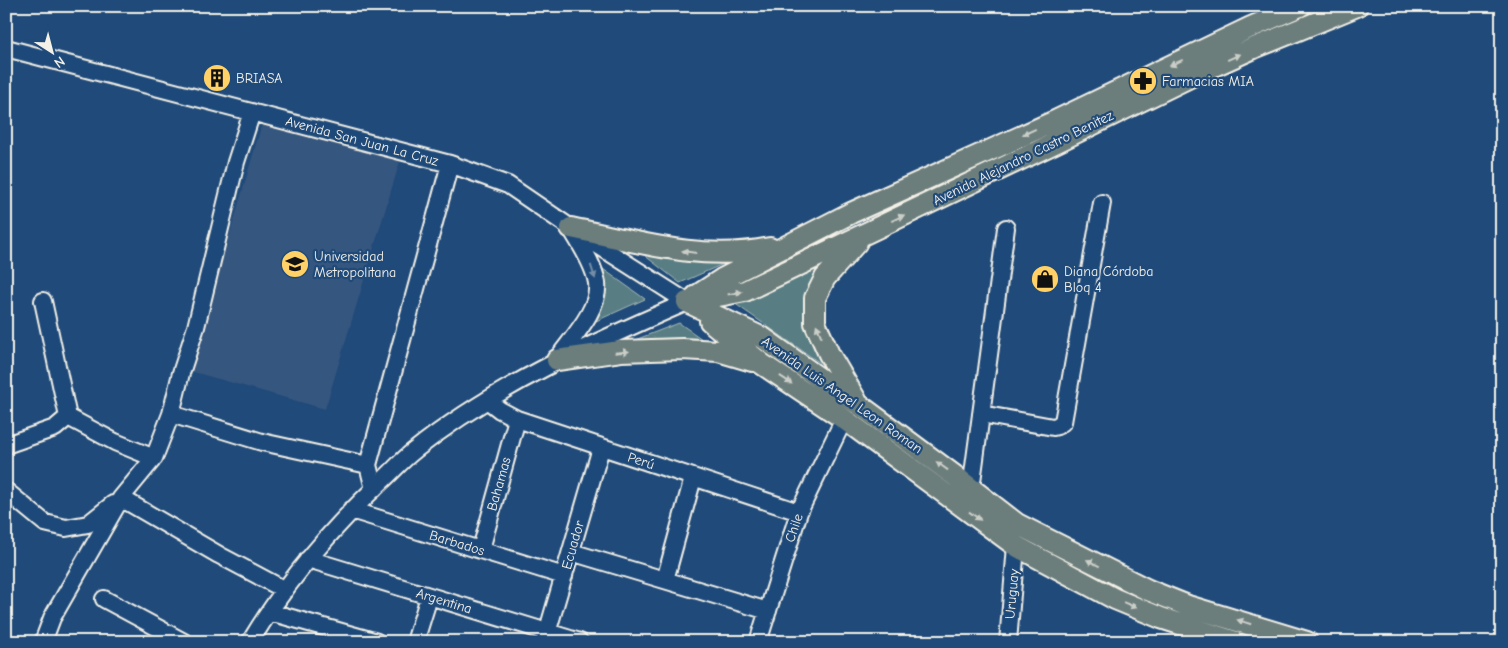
<svg xmlns="http://www.w3.org/2000/svg" width="1508" height="648" font-family="'Comic Neue',sans-serif">
	<rect width="100%" height="100%" fill="#1f4a7a"/>
	<filter id="ink" filterUnits="userSpaceOnUse"><feTurbulence type="fractalNoise" baseFrequency=".02" numOctaves="2"/><feDisplacementMap in="SourceGraphic" scale="10" xChannelSelector="R" yChannelSelector="G"/><feConvolveMatrix kernelMatrix="1 2 1 2 8 2 1 2 1" color-interpolation-filters="sRGB"/></filter>
	<g filter="url(#ink)">
		<path fill="#35567e" d="M 263,120 L 401,158 L 325,409 L 190,371 Z"/>
		<path fill="#597e84" stroke="#a6b8b6" d="M 631,245 L 739,257 L 680,283 Z
			M 835,255 L 820,277 L 830,370 L 734,303 Z
			M 596,264 L 645,299 L 585,326 Z
			M 679,323 L 705,341 L 686,339 L 627,343 Z"/>
		<g fill="none" stroke-linecap="round" stroke-linejoin="round">
			<defs>
				<path id="minor" d="M 6,48 L 450,164 L 508,185 L 571,228 L 687,302
					M 43,301 L 68,417 L 115,442 L 154,458
					M 558,358 C 572,338 600,309 597,283 C 594,265 581,246 572,230
					M 487,400 L 500,410 L 517,419 L 799,512
					M 171,414 L 262,442 L 368,465
					M 981,414 L 1053,427 L 1057,426 L 1063,422 L 1102,203
					M 6,445 L 55,428 L 68,417
					M 374,489 L 368,465 L 450,164
					M 971,489 L 1006,228
					M 6,491 L 45,523 L 66,528 L 88,524 L 113,504
					M 121,498 L 219,555 L 285,590
					M 351,510 L 564,576
					M 481,549 L 517,419
					M 571,552 L 768,611
					M 308,559 L 580,642
					M 665,580 L 693,478
					M 104,599 L 184,642
					M 270,612 L 377,642
					M 545,640 L 601,448
					M 43,642 L 52,618 L 121,498 L 154,458 L 171,414 L 181,373 L 196,327 L 236,162 L 252,112
					M 250,642 C 286,582 331,529 382,481 C 393,471 403,459 415,450 C 497,385 592,343 687,302
					M 415,642 L 429,597
					M 758,642 L 799,512 L 844,419
					M 1008,642 L 1016,546"/>
				<path id="major" d="M 571,228 C 639,242 701,262 770,248
					M 696,296 L 722,279 L 851,213 L 1053,122 L 1249,28 L 1300,6
					M 687,302 L 745,291 L 1061,140 L 1194,75 L 1254,48 L 1357,6
					M 687,302 L 763,338 L 830,386 L 858,404 L 955,476 L 1017,524 L 1148,590 L 1188,606 L 1307,642
					M 710,321 L 762,364 L 844,419 L 1016,546 L 1115,599 L 1161,618 L 1236,642
					M 557,360 L 621,351 L 682,349 L 718,351 L 752,361
					M 856,400 L 829,354 L 815,323 L 815,298 L 825,278 L 857,242"/>
			</defs>
			<use href="#minor" stroke="#f4f1e8" stroke-width="20"/>
			<use href="#major" stroke="#f4f1e8" stroke-width="24"/>
			<use href="#minor" stroke="#1f4a7a" stroke-width="16"/>
			<use href="#major" stroke="#6c7e7c" stroke-width="20"/>
		</g>
		<defs><path id="oneway-solid" d="M-6-.8H1V-3.2L6.5 0L1 3.2V.8H-6Z" transform="scale(1.25)"/></defs>
		<g fill="#cbcec8">
			<use href="#oneway-solid" transform="translate(1234 57) rotate(-24)"/>
			<use href="#oneway-solid" transform="translate(1176 63) rotate(155)"/>
			<use href="#oneway-solid" transform="translate(1029 132) rotate(156)"/>
			<use href="#oneway-solid" transform="translate(898 218) rotate(-25)"/>
			<use href="#oneway-solid" transform="translate(689 252) rotate(-172)"/>
			<use href="#oneway-solid" transform="translate(735 293) rotate(-11)"/>
			<use href="#oneway-solid" transform="translate(819 331) rotate(-112)"/>
			<use href="#oneway-solid" transform="translate(622 352) rotate(-5)"/>
			<use href="#oneway-solid" transform="translate(786 380) rotate(34)"/>
			<use href="#oneway-solid" transform="translate(942 466) rotate(-144)"/>
			<use href="#oneway-solid" transform="translate(975 516) rotate(36)"/>
			<use href="#oneway-solid" transform="translate(1093 563) rotate(-153)"/>
			<use href="#oneway-solid" transform="translate(1130 605) rotate(23)"/>
			<use href="#oneway-solid" transform="translate(1244 622) rotate(-163)"/>
		</g>
		<use fill="#748da6" href="#oneway-solid" transform="translate(593 272) rotate(72)"/>
	</g>
	<defs>
		<symbol id="building-disc" viewBox="-11 -11 22 22"><circle r="9.5" fill="#ffd166" stroke="#1f4a7a"/><path d="M-4-6H4V6H1V3H-1V6H-4ZM-2.5-4.3h1.7v1.8h-1.7ZM.8-4.3h1.7v1.8H.8ZM-2.5-1h1.7V.8h-1.7ZM.8-1h1.7V.8H.8Z" fill="#111"/></symbol>
		<symbol id="pharmacy-disc" viewBox="-11 -11 22 22"><circle r="9.5" fill="#ffd166" stroke="#1f4a7a"/><path d="M-2-6h4v4h4v4h-4v4h-4v-4h-4v-4h4Z" fill="#111"/></symbol>
		<symbol id="university-disc" viewBox="-11 -11 22 22"><circle r="9.5" fill="#ffd166" stroke="#1f4a7a"/><path d="M0-5L7-2L0 1L-7-2ZM-4 1L0 2.5L4 1V4Q0 6-4 4Z" fill="#111"/></symbol>
		<symbol id="shop-disc" viewBox="-11 -11 22 22"><circle r="9.5" fill="#ffd166" stroke="#1f4a7a"/><path d="M-5-2.5h2.3a2.7 3.5 0 0 1 5.4 0H5L5.5 6h-11ZM-1.5-2.5h3a1.5 2.3 0 0 0-3 0Z" fill="#111"/></symbol>
	</defs>
	<g fill-rule="evenodd">
		<use href="#building-disc" x="201" y="62" width="32" height="32"/>
		<use href="#pharmacy-disc" x="1127" y="65" width="32" height="32"/>
		<use href="#university-disc" x="279" y="248" width="32" height="32"/>
		<use href="#shop-disc" x="1029" y="263" width="32" height="32"/>
	</g>
	<g text-anchor="middle" dominant-baseline="central" stroke-width="4.5" stroke-linejoin="round" paint-order="stroke">
		<g font-size="14" fill="#f4f1e8" stroke="#1f4a7a" text-anchor="start">
			<text x="236" y="78">BRIASA</text>
			<text x="1162" y="81">Farmacias MIA</text>
			<text x="314" y="256">Universidad<tspan x="314" dy="16">Metropolitana</tspan></text>
			<text x="1064" y="271">Diana Córdoba<tspan x="1064" dy="16">Bloq 4</tspan></text>
		</g>
		<g font-size="14" fill="#f4f1e8" stroke="#1f4a7a">
			<text transform="translate(362 141) rotate(15)">Avenida San Juan La Cruz</text>
			<text transform="translate(1023 158) rotate(-26)">Avenida Alejandro Castro Benitez</text>
			<text transform="translate(842 395) rotate(35)">Avenida Luis Angel Leon Roman</text>
			<text transform="translate(641 461) rotate(18)">Perú</text>
			<text transform="translate(499 484) rotate(-74)">Bahamas</text>
			<text transform="translate(794 528) rotate(-71)">Chile</text>
			<text transform="translate(457 543) rotate(17)">Barbados</text>
			<text transform="translate(573 545) rotate(-74)">Ecuador</text>
			<text transform="translate(1012 594) rotate(-85)">Uruguay</text>
			<text transform="translate(444 601) rotate(17)">Argentina</text>
		</g>
	</g>
	<rect width="1508" height="648" fill="none" stroke="#1f4a7a" stroke-width="25"/>
	<rect x="12" y="12" width="1483" height="623" fill="none" stroke="#f4f1e8" stroke-width="2" filter="url(#ink)"/>
	<g transform="translate(52 52) rotate(144)" stroke="#1f4a7a" stroke-width="4" paint-order="stroke">
	<path d="M0-4L9 19L0 12L-9 19Z" fill="#f4f1e8"/>
	<text y="-8" font-size="14" font-weight="bold" text-anchor="middle" fill="#f4f1e8">N</text>
	</g>
</svg>
